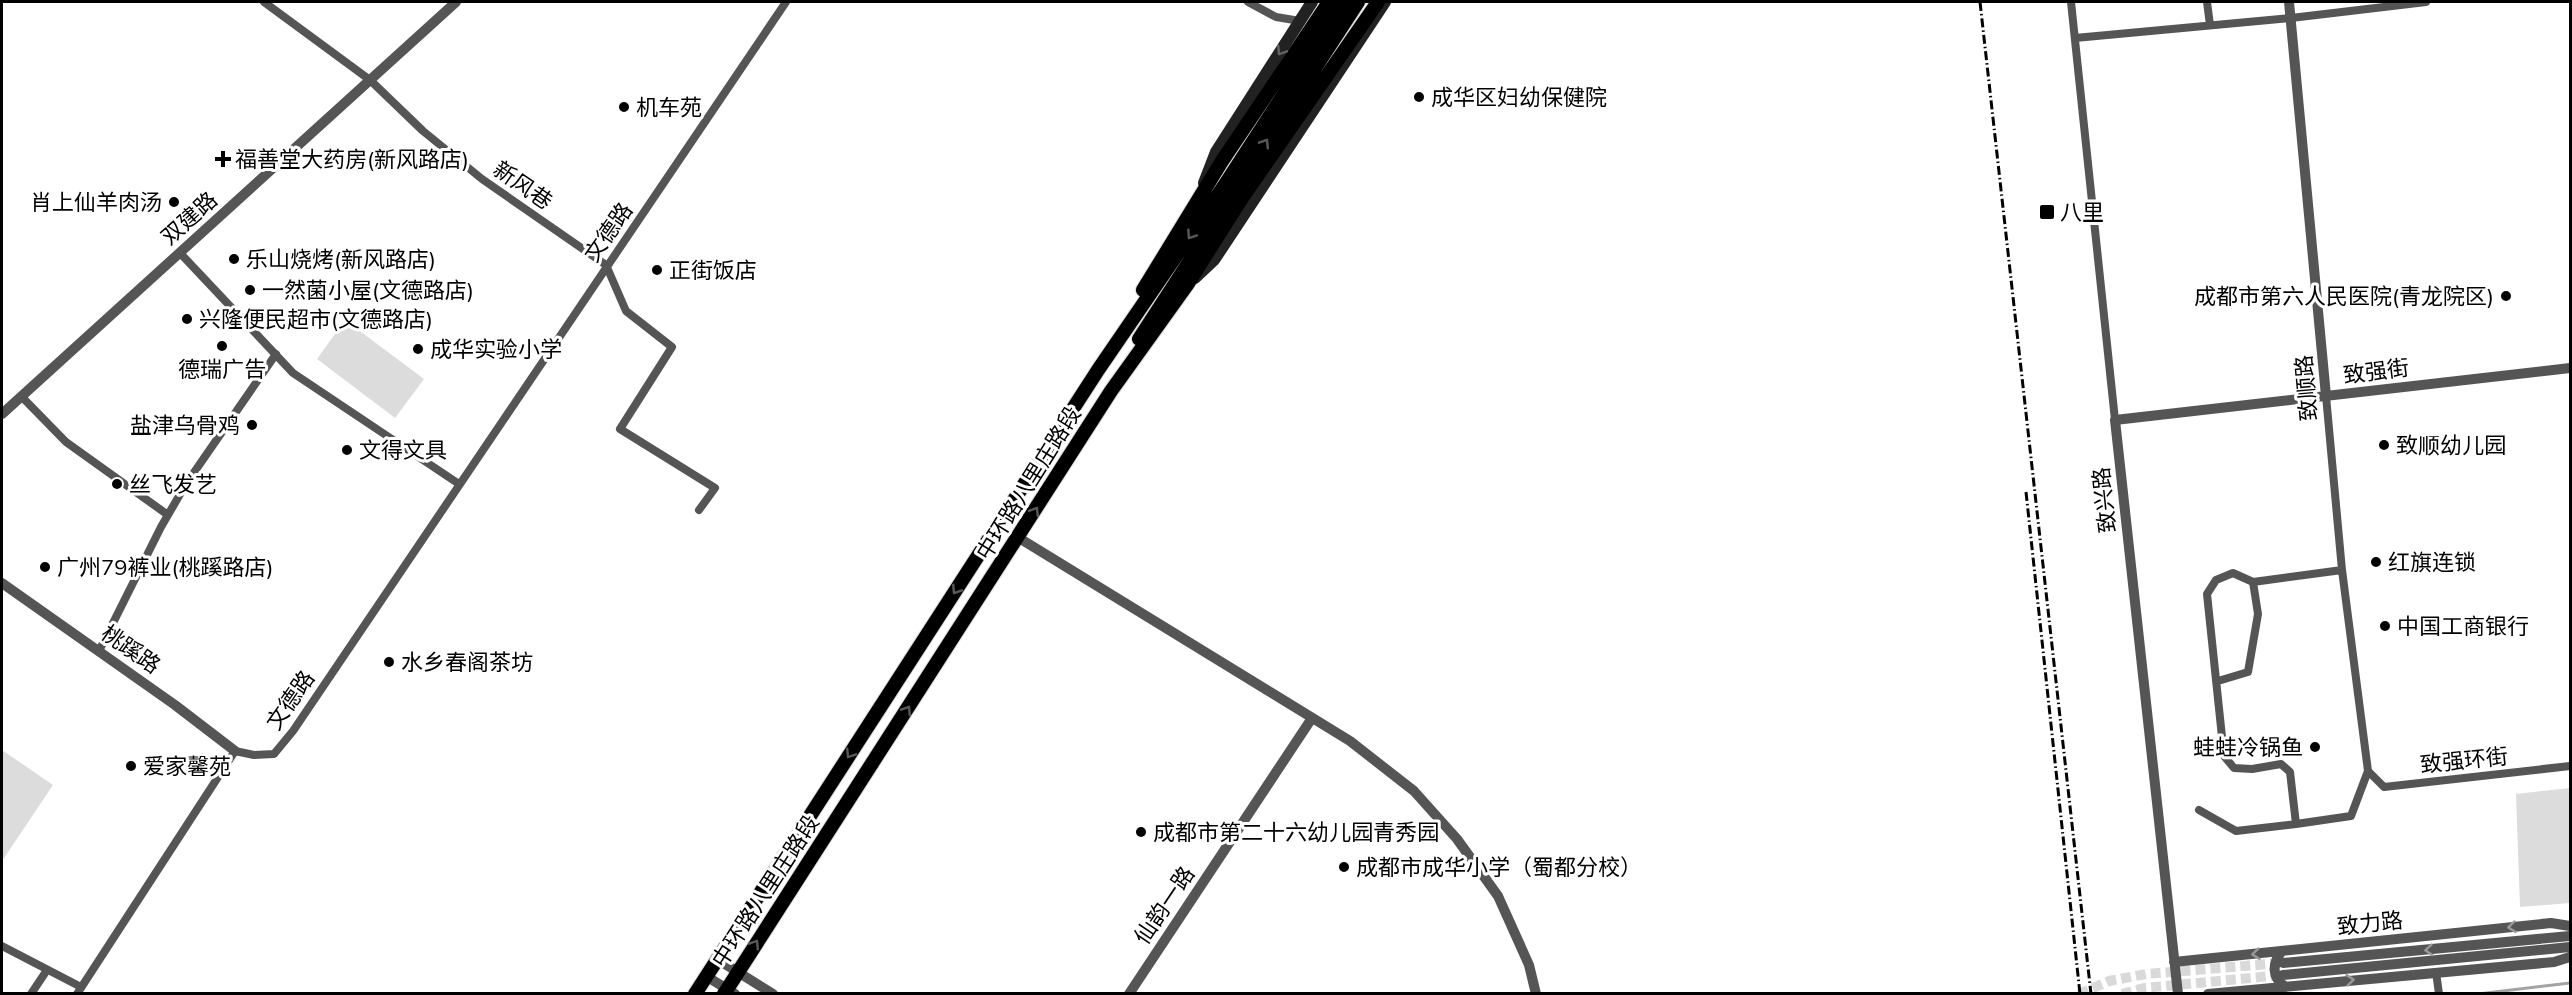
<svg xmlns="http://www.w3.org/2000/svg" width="2572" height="995" font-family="Mulish,'Noto Sans SC',sans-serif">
	<rect width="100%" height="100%" fill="#fff"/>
	<path fill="#dcdcdc" d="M 345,320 L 424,379 L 395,418 L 317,359 Z
		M 2,750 L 53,785 L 2,861 Z
		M 2570,788 L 2570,903 L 2520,907 L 2516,794 Z"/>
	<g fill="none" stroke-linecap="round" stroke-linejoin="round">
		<path stroke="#a3a3a3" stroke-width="3" d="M 2478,994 L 2570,983"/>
		<path stroke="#d9d9d9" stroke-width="10" stroke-dasharray="10 5" stroke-linecap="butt" d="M 2079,994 L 2109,981 L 2146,974 L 2282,963
			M 2122,994 L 2144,988 L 2282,975"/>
		<defs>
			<path id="primary" d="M 1143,290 L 1222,161 L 1329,2
				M 1139,339 L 1358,2
				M 695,994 L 1098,370 L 1224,186 L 1344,2
				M 724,994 L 1111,391 L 1187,285 L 1242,198 L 1378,2"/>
		</defs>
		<use href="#primary" stroke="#dbdbdb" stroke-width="16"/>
		<path stroke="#555" stroke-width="8" d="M 264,2 L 370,80 L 423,131 L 482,179 L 606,265 L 626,311 L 672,347 L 620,429 L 715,488 L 699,510
			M 1248,2 L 1276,17 L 1300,21
			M 2071,2 L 2115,420
			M 2207,2 L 2210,25
			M 2075,38 L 2291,18 L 2426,2
			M 180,253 L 293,373 L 459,484
			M 21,396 L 66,442 L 168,515
			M 99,651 L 161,527 L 186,484 L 276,354
			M 2218,681 L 2248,672 L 2258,614 L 2253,582 L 2342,570
			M 2368,771 L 2384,787 L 2570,766
			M 2199,810 L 2236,831 L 2296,824 L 2290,772 L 2281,764 L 2252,769 L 2234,768 L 2224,756 L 2207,594 L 2216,580 L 2233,573 L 2253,582
			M 2296,824 L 2351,816 L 2368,771 L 2342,570 L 2326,396
			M 2,946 L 81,987
			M 2436,972 L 2439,994
			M 31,994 L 47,970
			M 77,994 L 235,751 L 254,755 L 274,754 L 293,731 L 786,2"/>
		<path stroke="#555" stroke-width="10" d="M 2289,2 L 2326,396
			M 2,414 L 456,2
			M 1019,538 L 1350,741 L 1414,791 L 1457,839 L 1498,896 L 1529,965 L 1536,994
			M 2,583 L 175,705 L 235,751
			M 2282,951 C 2272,963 2271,978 2286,987
			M 717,959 L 773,994
			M 2174,962 L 2551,923 L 2570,926
			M 2283,963 L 2570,936
			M 2283,975 L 2570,947
			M 706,976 L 735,994
			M 1129,994 L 1312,718
			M 2178,994 L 2115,420 L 2570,368
			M 2208,994 L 2554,962 L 2570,957"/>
		<path stroke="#222" stroke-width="12" d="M 1204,183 L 1216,152 L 1312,2
			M 1195,278 L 1214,260 L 1385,2"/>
		<use href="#primary" stroke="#000" stroke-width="14"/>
		<path stroke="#000" stroke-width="3" stroke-dasharray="9 3 1.5 3" stroke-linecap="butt" d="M 1980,2 L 2091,994
			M 2026,492 L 2080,994"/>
	</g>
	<defs><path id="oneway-chevron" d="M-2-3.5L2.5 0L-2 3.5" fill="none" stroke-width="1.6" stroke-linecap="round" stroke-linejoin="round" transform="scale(1.5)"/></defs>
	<use stroke="#646464" href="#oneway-chevron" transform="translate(1281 51) rotate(123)"/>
	<g stroke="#595959">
		<use href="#oneway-chevron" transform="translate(1265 143) rotate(-57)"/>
		<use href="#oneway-chevron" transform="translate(1191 235) rotate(124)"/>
		<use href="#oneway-chevron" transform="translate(1035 511) rotate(-58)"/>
		<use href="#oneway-chevron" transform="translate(956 590) rotate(123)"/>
		<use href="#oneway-chevron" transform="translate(907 710) rotate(-57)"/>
		<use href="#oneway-chevron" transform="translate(850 754) rotate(123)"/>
		<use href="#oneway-chevron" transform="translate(755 944) rotate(-57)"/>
	</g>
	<g stroke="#999">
		<use href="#oneway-chevron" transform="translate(2512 927) rotate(174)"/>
		<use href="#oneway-chevron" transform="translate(2429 950) rotate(175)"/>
		<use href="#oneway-chevron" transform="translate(2256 954) rotate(174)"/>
		<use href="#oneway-chevron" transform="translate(2350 980) rotate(-6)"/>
	</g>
	<g fill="#000" stroke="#fff" stroke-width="2">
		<circle cx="1419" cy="97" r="6"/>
		<circle cx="624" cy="107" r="6"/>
		<path d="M220 150h6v6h6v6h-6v6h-6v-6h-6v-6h6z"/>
		<circle cx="174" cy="202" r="6"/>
		<rect x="2039" y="204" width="16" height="16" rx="3"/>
		<circle cx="234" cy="259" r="6"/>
		<circle cx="657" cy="270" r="6"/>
		<circle cx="250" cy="290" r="6"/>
		<circle cx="2506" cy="296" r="6"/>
		<circle cx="187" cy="319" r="6"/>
		<circle cx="222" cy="346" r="6"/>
		<circle cx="418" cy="349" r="6"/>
		<circle cx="252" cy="425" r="6"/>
		<circle cx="2384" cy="445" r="6"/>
		<circle cx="347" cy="450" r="6"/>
		<circle cx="117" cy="484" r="6"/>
		<circle cx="2376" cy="562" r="6"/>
		<circle cx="45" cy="567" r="6"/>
		<circle cx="2385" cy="626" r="6"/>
		<circle cx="389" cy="662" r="6"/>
		<circle cx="2315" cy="747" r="6"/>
		<circle cx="131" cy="766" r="6"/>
		<circle cx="1141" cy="832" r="6"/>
		<circle cx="1344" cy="867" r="6"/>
	</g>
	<g text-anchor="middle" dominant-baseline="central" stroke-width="6" stroke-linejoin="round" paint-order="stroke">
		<g font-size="22" fill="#000" stroke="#fff" text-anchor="start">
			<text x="1431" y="97">成华区妇幼保健院</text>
			<text x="636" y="107">机车苑</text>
			<text x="235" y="159">福善堂大药房(新风路店)</text>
			<text x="162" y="202" text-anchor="end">肖上仙羊肉汤</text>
			<text x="2060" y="212">八里</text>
			<text x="246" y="259">乐山烧烤(新风路店)</text>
			<text x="669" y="270">正街饭店</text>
			<text x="262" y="290">一然菌小屋(文德路店)</text>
			<text x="2494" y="296" text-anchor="end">成都市第六人民医院(青龙院区)</text>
			<text x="199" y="319">兴隆便民超市(文德路店)</text>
			<text x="430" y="349">成华实验小学</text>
			<text x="222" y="369" text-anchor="middle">德瑞广告</text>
			<text x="240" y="425" text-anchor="end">盐津乌骨鸡</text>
			<text x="2396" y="445">致顺幼儿园</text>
			<text x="359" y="450">文得文具</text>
			<text x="129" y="484">丝飞发艺</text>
			<text x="2388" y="562">红旗连锁</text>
			<text x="57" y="567">广州79裤业(桃蹊路店)</text>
			<text x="2397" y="626">中国工商银行</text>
			<text x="401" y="662">水乡春阁茶坊</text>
			<text x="2303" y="747" text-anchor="end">蛙蛙冷锅鱼</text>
			<text x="143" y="766">爱家馨苑</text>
			<text x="1153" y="832">成都市第二十六幼儿园青秀园</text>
			<text x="1356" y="867">成都市成华小学（蜀都分校）</text>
		</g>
		<g font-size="22" fill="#000" stroke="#fff">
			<text transform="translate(523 185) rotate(35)">新风巷</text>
			<text transform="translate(189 218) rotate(-42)">双建路</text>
			<text transform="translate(608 232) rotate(-55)">文德路</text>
			<text transform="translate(2376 371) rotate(-7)">致强街</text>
			<text transform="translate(2306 388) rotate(-95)">致顺路</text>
			<text transform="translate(1028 483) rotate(-58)">中环路八里庄路段</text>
			<text transform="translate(2104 500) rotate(-96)">致兴路</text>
			<text transform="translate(131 649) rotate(35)">桃蹊路</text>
			<text transform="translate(290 700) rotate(-55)">文德路</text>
			<text transform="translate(2464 760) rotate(-6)">致强环街</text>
			<text transform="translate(765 891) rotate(-57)">中环路八里庄路段</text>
			<text transform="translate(1164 905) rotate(-56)">仙韵一路</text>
			<text transform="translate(2370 923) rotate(-6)">致力路</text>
		</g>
	</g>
	<rect width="2572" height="995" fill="none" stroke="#000000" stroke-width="6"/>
</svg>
